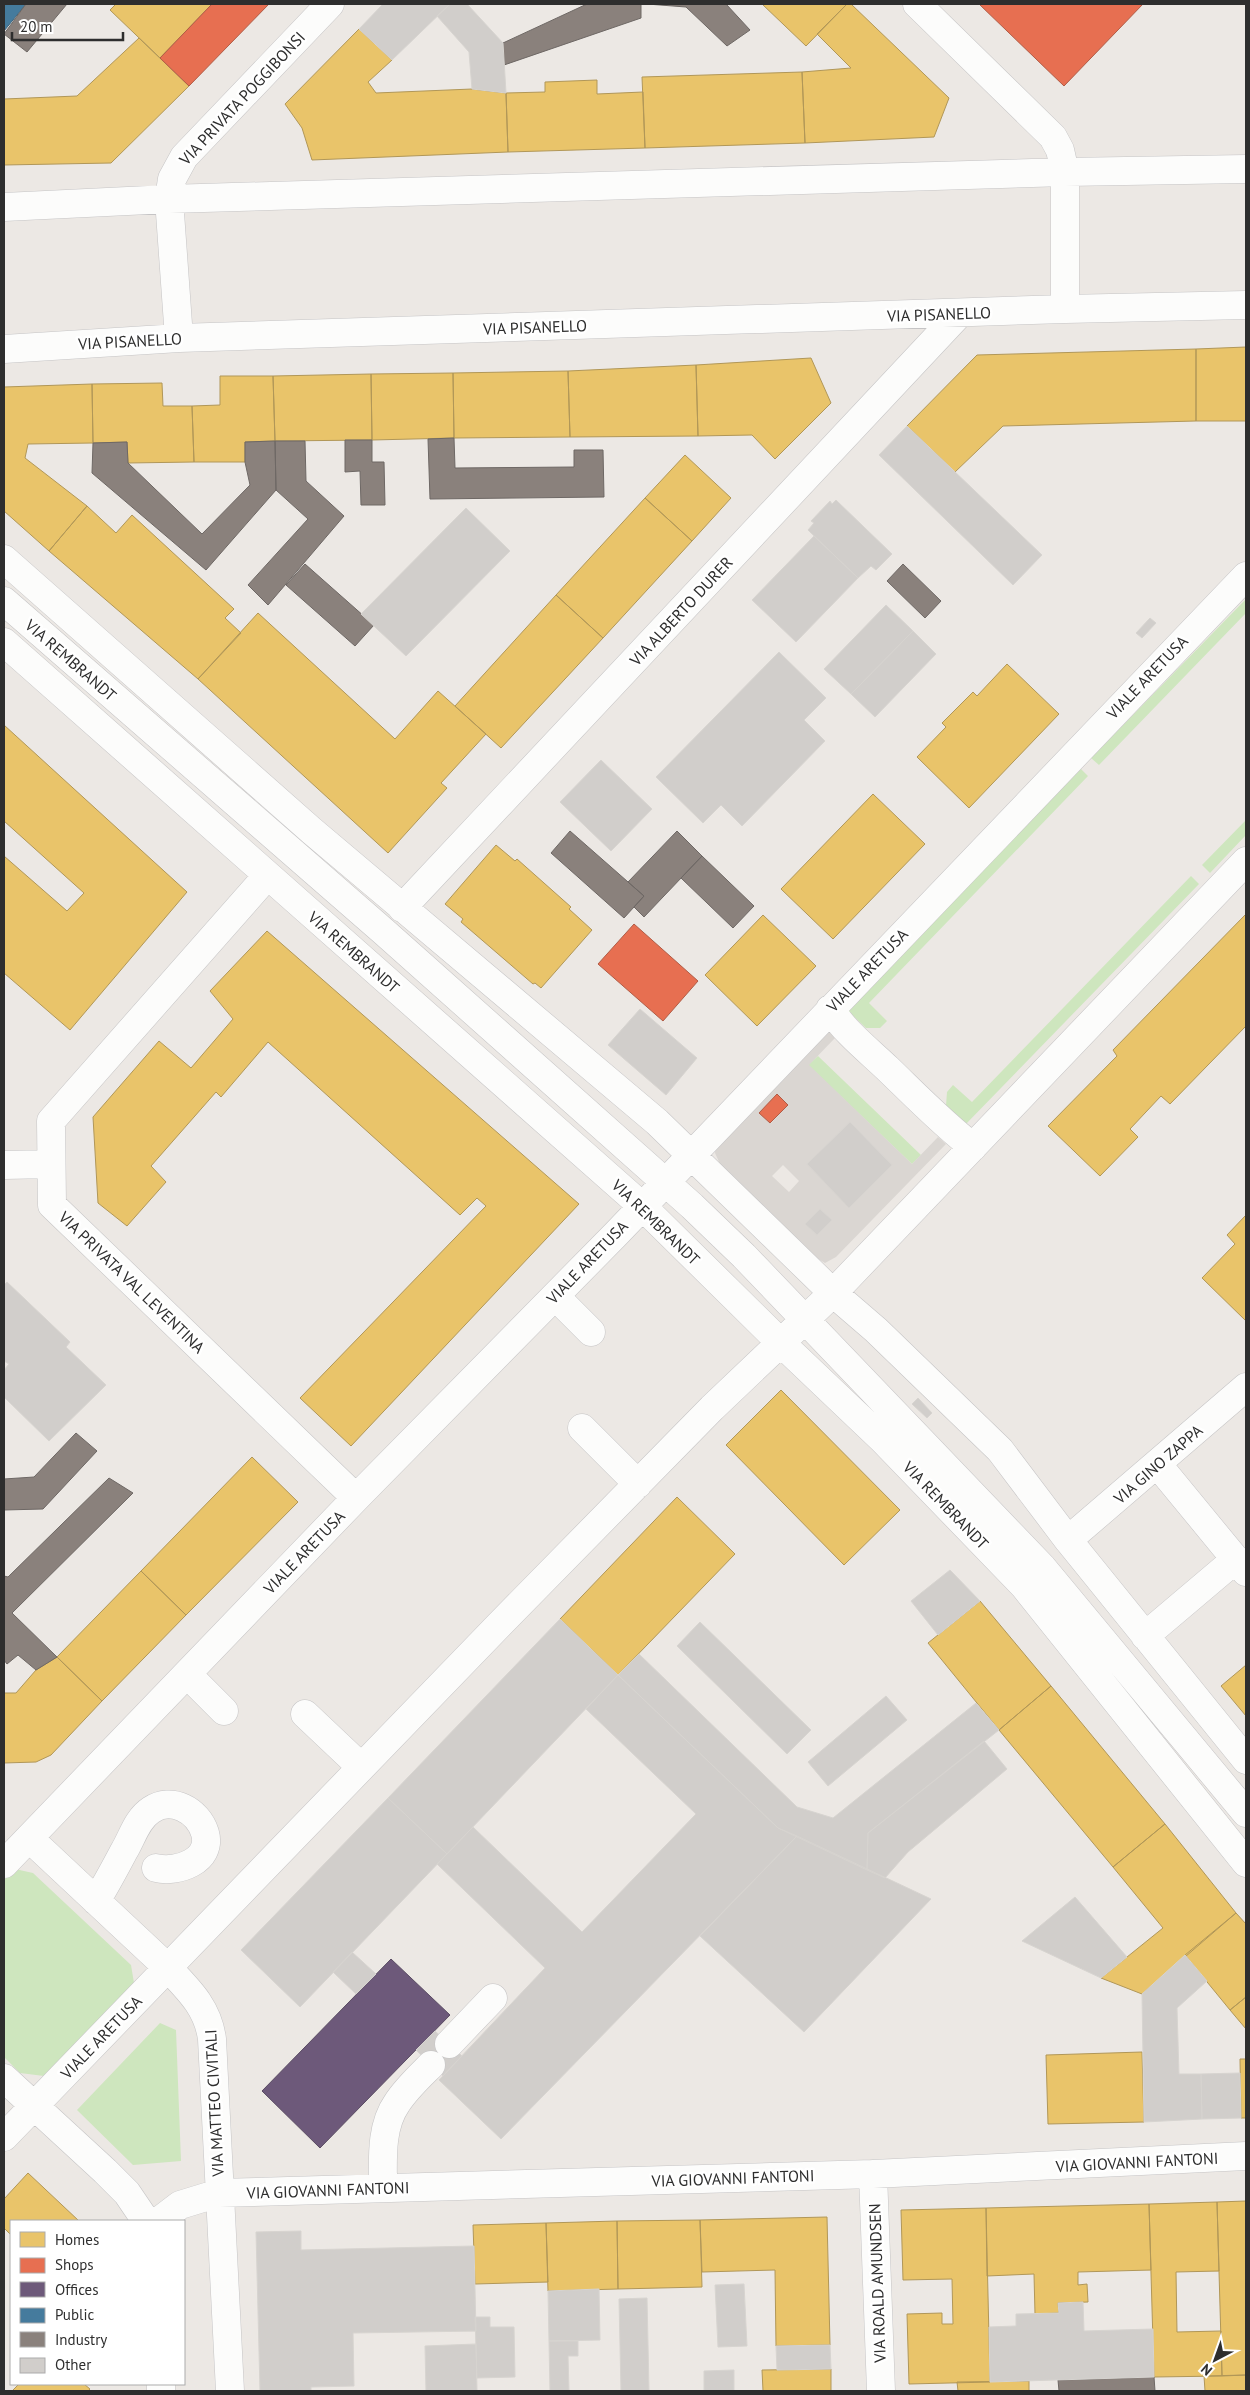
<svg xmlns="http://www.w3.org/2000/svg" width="1250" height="2395" font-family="'PT Sans',sans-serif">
	<rect width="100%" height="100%" fill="#ece8e4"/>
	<path fill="#cee6be" d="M 1246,599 L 1246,613 L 1099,765 L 1091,758 Z
		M 1081,769 L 1088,776 L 869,1003 L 887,1021 L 880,1028 L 866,1028 L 847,1010 Z
		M 1246,820 L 1246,835 L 1210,873 L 1202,865 Z
		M 1191,876 L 1199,884 L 965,1125 L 946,1106 L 947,1092 L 953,1085 L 972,1102 Z
		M 818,1056 L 921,1155 L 912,1164 L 808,1065 Z
		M 15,1869 L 33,1873 L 131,1965 L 134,1983 L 44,2076 L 20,2073 L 4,2057 L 4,1880 Z
		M 160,2023 L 176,2030 L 181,2161 L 133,2165 L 77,2110 Z"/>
	<path fill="#dad6d2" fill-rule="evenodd" d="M 828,1031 L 835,1038 L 809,1065 L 912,1164 L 938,1137 L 946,1144 L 836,1257 L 825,1263 L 815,1257 L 720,1164 L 715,1153 L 716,1147 ZM 777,1094 L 788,1105 L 771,1123 L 760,1113 ZM 850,1122 L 892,1165 L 849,1207 L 807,1164 ZM 783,1165 L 799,1181 L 789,1192 L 772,1176 ZM 820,1209 L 832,1220 L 817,1235 L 805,1224 Z"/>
	<path fill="#e9c46a" stroke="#b19758" d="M 116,4 L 212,4 L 160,58 L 110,10 Z
		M 762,4 L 847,4 L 806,46 Z
		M 847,4 L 851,4 L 949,98 L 934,137 L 805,143 L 802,72 L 851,68 L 817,34 Z
		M 359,29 L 392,60 L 368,82 L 376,93 L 472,89 L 506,93 L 508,152 L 312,160 L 302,128 L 285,104 Z
		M 139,38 L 189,86 L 111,163 L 4,165 L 4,99 L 77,96 Z
		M 802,72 L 805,143 L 645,148 L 642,77 Z
		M 597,80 L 597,94 L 643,92 L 645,148 L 508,152 L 506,93 L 545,92 L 545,82 Z
		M 1246,347 L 1246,421 L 1196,421 L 1196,349 Z
		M 1196,349 L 1196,421 L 1003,426 L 955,472 L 907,426 L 977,355 Z
		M 811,358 L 831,403 L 775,459 L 752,435 L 698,436 L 696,365 Z
		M 696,365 L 698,436 L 570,437 L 568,371 Z
		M 568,371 L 570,437 L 454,438 L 453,373 Z
		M 453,373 L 454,438 L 372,440 L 371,374 Z
		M 371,374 L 372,440 L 275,441 L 273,376 Z
		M 220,376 L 273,376 L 275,441 L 245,442 L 245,462 L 194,462 L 192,406 L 220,405 Z
		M 162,383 L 163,406 L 192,406 L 194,462 L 128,463 L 127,442 L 93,443 L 92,384 Z
		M 92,384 L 93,443 L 28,444 L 25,458 L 87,506 L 49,551 L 4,511 L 4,387 Z
		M 685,455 L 731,498 L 692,541 L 645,498 Z
		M 645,498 L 692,541 L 603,638 L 556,595 Z
		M 87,506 L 116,533 L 132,515 L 234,609 L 225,618 L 241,633 L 198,679 L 49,551 Z
		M 556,595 L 603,638 L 501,748 L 455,706 Z
		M 258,613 L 395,739 L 438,691 L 486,734 L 441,783 L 447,788 L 388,853 L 198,679 Z
		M 1007,664 L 1059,714 L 969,808 L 917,757 L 946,727 L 942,723 L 973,692 L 977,696 Z
		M 4,725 L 187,892 L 70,1030 L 4,973 L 4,856 L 67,911 L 84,893 L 4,821 Z
		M 873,794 L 925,844 L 833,939 L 781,889 Z
		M 496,845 L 515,861 L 517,859 L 571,907 L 569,909 L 592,930 L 541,988 L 535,983 L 533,984 L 461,922 L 463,919 L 445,904 Z
		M 1246,914 L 1246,1026 L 1170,1104 L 1161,1096 L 1130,1129 L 1138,1137 L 1100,1176 L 1048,1126 L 1117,1056 L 1113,1050 Z
		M 763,915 L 816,966 L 757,1026 L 705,975 Z
		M 267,931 L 579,1204 L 351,1446 L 300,1398 L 486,1206 L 477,1198 L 460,1215 L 268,1042 L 221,1097 L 216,1092 L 151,1166 L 166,1182 L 127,1226 L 98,1203 L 93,1117 L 159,1041 L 191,1068 L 233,1019 L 210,991 Z
		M 1246,1215 L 1246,1321 L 1202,1278 L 1235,1244 L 1227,1235 Z
		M 781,1390 L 900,1510 L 844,1565 L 726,1445 Z
		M 252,1457 L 298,1502 L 186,1615 L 141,1571 Z
		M 677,1497 L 735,1554 L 618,1675 L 560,1619 Z
		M 141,1571 L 186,1615 L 102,1701 L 57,1657 Z
		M 980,1601 L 1051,1686 L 999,1730 L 928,1643 Z
		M 57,1657 L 102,1701 L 51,1755 L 36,1762 L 4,1763 L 4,1693 L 16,1693 L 36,1670 Z
		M 1246,1665 L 1246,1716 L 1221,1686 Z
		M 1051,1686 L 1165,1824 L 1113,1867 L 999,1730 Z
		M 1165,1824 L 1236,1913 L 1142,1994 L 1101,1978 L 1163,1928 L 1113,1867 Z
		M 1236,1913 L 1246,1924 L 1246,1997 L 1230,2010 L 1185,1955 Z
		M 1246,1997 L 1246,2029 L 1230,2010 Z
		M 1142,2052 L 1144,2122 L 1048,2124 L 1046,2055 Z
		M 1240,2059 L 1246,2059 L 1246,2118 L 1241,2118 Z
		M 28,2173 L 79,2221 L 11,2221 L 11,2235 L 4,2228 L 4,2199 Z
		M 1246,2201 L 1246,2375 L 1222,2376 L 1217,2202 Z
		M 1217,2202 L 1219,2271 L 1176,2272 L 1177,2332 L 1221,2331 L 1222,2376 L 1154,2377 L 1149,2204 Z
		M 1149,2204 L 1151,2270 L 1078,2272 L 1078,2285 L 1087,2284 L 1088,2302 L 1058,2303 L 1059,2313 L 1035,2314 L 1034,2274 L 987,2276 L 986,2208 Z
		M 986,2208 L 990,2382 L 909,2384 L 907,2314 L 942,2313 L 942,2324 L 953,2324 L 952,2279 L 903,2280 L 901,2210 Z
		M 827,2217 L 830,2345 L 776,2346 L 775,2270 L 702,2272 L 700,2220 Z
		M 700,2220 L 702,2287 L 618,2289 L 617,2221 Z
		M 617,2221 L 618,2289 L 548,2291 L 546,2223 Z
		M 546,2223 L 548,2282 L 475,2284 L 473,2225 Z
		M 831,2369 L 831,2391 L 763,2391 L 762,2370 Z
		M 1246,2375 L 1246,2391 L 1205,2391 L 1204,2376 Z
		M 1029,2381 L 1029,2391 L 958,2391 L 957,2382 Z
		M 19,2384 L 84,2384 L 90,2389 L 88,2391 L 12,2391 Z"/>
	<path fill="#e76f51" stroke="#b05c46" d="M 212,4 L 269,4 L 189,86 L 160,58 Z
		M 979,4 L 1143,4 L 1064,86 Z
		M 634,924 L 698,981 L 663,1021 L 598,964 Z
		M 777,1094 L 788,1105 L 770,1123 L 759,1113 Z"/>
	<path fill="#6d597a" stroke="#5a4c63" d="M 391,1959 L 450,2015 L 320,2148 L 262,2091 Z"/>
	<path fill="#457b9d" stroke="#3e647c" d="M 4,4 L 26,4 L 4,31 Z"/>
	<path fill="#8a817c" stroke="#6e6865" d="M 26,4 L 67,4 L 27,52 L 4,34 Z
		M 587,4 L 641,4 L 641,18 L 504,65 L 503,43 Z
		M 647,4 L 726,4 L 750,30 L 727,46 L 686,7 Z
		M 454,438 L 455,468 L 574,467 L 574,450 L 603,450 L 604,497 L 430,499 L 428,439 Z
		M 345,440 L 372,440 L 372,462 L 384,462 L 385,505 L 361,505 L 360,471 L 345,472 Z
		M 275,441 L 276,490 L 206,570 L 92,473 L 93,443 L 127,442 L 128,463 L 202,534 L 250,485 L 245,462 L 245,442 Z
		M 275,441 L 305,441 L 306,481 L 344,516 L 268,605 L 248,585 L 308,519 L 276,490 Z
		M 305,564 L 374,625 L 355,646 L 286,585 Z
		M 903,564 L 941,601 L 925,618 L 887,581 Z
		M 570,831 L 644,896 L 624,918 L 551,853 Z
		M 677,831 L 702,856 L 644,917 L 634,907 L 644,896 L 628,882 Z
		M 702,856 L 754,906 L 733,928 L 681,878 Z
		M 76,1433 L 97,1451 L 43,1509 L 4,1510 L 4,1479 L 34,1477 Z
		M 109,1478 L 133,1493 L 12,1613 L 57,1657 L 36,1670 L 18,1655 L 7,1664 L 4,1660 L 4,1576 L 8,1577 Z
		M 1154,2377 L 1155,2391 L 1059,2391 L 1058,2380 Z"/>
	<path fill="#d1cecb" stroke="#d7d4d0" d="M 383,4 L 450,4 L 392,60 L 359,29 Z
		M 450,4 L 467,4 L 503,43 L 506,93 L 472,89 L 469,52 L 437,16 Z
		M 907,426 L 1042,555 L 1013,585 L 879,455 Z
		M 836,500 L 892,554 L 876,570 L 871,566 L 858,578 L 808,530 L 814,523 L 811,521 L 830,501 L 832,504 Z
		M 466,508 L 510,551 L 406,656 L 361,614 Z
		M 814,536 L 858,578 L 796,642 L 752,600 Z
		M 886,605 L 913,631 L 851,694 L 824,669 Z
		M 1150,618 L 1156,623 L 1142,638 L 1136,633 Z
		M 913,631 L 936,654 L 875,717 L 851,694 Z
		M 779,652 L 826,698 L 804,720 L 825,741 L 742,826 L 721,805 L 703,823 L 656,777 Z
		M 601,760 L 652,809 L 611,851 L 560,802 Z
		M 640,1009 L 697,1058 L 666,1095 L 608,1045 Z
		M 850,1122 L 892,1165 L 849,1208 L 807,1164 Z
		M 820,1209 L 832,1220 L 817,1235 L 805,1224 Z
		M 7,1282 L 70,1342 L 66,1347 L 106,1385 L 49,1441 L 4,1397 L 4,1370 L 9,1364 L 4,1361 L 4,1285 Z
		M 918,1398 L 932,1413 L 927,1418 L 912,1404 Z
		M 950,1570 L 980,1601 L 938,1635 L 911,1601 Z
		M 560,1619 L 618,1675 L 447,1854 L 388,1798 Z
		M 700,1622 L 811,1730 L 787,1754 L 677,1646 Z
		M 639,1654 L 797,1807 L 833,1818 L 976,1703 L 999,1730 L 868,1833 L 867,1870 L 778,1828 L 618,1675 Z
		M 618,1675 L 778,1828 L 797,1836 L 501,2139 L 439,2080 L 545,1968 L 437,1864 L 473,1827 L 582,1932 L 696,1814 L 586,1709 Z
		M 886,1696 L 907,1720 L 828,1786 L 808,1762 Z
		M 984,1741 L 1007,1769 L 908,1852 L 885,1878 L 867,1870 L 868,1833 Z
		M 388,1798 L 447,1854 L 300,2007 L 241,1950 Z
		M 797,1836 L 931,1899 L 804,2032 L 700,1936 Z
		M 1075,1897 L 1127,1957 L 1101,1978 L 1022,1941 Z
		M 352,1952 L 376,1974 L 356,1994 L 333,1972 Z
		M 1185,1955 L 1207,1981 L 1177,2008 L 1179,2074 L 1201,2074 L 1202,2119 L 1144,2122 L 1142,1994 Z
		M 435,2031 L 462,2056 L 443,2076 L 416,2050 Z
		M 1240,2073 L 1241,2118 L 1202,2119 L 1201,2074 Z
		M 301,2231 L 301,2250 L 474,2246 L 476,2331 L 353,2333 L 354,2386 L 311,2387 L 311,2391 L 260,2391 L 256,2232 Z
		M 744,2284 L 747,2346 L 718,2347 L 715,2285 Z
		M 599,2289 L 600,2340 L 549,2341 L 548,2291 Z
		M 647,2298 L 649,2391 L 621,2391 L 619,2299 Z
		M 1083,2302 L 1084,2331 L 1153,2329 L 1154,2377 L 990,2382 L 989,2327 L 1016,2326 L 1016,2314 L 1059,2313 L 1058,2303 Z
		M 475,2317 L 490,2317 L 490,2327 L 514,2327 L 515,2377 L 477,2378 Z
		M 549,2341 L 578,2341 L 578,2356 L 568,2356 L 569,2391 L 550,2391 Z
		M 476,2344 L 477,2391 L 426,2391 L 425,2346 Z
		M 830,2345 L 831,2369 L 777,2370 L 776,2346 Z
		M 734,2370 L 734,2391 L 704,2391 L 704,2371 Z"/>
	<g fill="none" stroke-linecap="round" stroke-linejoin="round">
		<defs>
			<path id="minor" d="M 917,4 L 1053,137 L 1060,150 L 1065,172 L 1065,309
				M 4,207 L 169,199 L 1065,172 L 1246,169
				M 179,338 L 169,199 L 172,179 L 184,157 L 330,4
				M 4,349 L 179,338 L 1065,309 L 1246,305
				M 4,559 L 312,831 L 657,1122 L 833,1293 L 876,1330 L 1000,1450 L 1068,1540 L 1246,1760
				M 4,601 L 383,931 L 692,1206 L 744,1256 L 1042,1567 L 1246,1813
				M 4,642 L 642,1206 L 781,1343 L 882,1439 L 1024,1586 L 1246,1863
				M 267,876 L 51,1121 L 52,1205 L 356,1498
				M 402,908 L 960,313
				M 830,1009 C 845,1032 868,1050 888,1069 C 916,1096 943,1124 973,1147
				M 4,1165 L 51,1164
				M 555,1296 L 591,1332
				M 582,1428 L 638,1484
				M 1158,1465 L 1246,1572
				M 1068,1540 L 1246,1387
				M 1145,1636 L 1236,1559
				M 187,1674 L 224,1711
				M 305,1714 L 360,1766
				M 29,1838 L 168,1968 C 189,1990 208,2008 212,2039 L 230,2391
				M 4,1864 L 356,1498 L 616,1234 L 1246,576
				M 96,1901 C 106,1885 115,1868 124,1851 C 132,1838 137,1819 151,1810 C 171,1796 198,1810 205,1833 C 213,1861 177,1873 156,1868
				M 449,2044 L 493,1998
				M 4,2078 L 105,2171 L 127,2193 L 146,2221
				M 4,2137 L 499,1625 L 712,1408 L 833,1293 L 1246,861
				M 873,2174 L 881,2391
				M 383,2188 C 383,2161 380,2127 397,2103 C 406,2089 419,2077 431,2065
				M 159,2221 L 180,2205 L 219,2193 L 873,2174 L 1246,2156
				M 161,2384 L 161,2391"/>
		</defs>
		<use href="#minor" stroke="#c5c4c5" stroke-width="29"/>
		<use href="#minor" stroke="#fcfcfb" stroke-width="28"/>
	</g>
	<g text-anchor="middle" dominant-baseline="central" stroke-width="5" stroke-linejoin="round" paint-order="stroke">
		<g font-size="16" fill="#2e2e2e" stroke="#fff">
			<text transform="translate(242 98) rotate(-47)">VIA PRIVATA POGGIBONSI</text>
			<text transform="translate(939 314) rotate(-2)">VIA PISANELLO</text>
			<text transform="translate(535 327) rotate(-2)">VIA PISANELLO</text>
			<text transform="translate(130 341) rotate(-3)">VIA PISANELLO</text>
			<text transform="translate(681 611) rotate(-47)">VIA ALBERTO DURER</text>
			<text transform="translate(71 660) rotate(41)">VIA REMBRANDT</text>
			<text transform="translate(1147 677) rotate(-46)">VIALE ARETUSA</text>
			<text transform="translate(354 952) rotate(41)">VIA REMBRANDT</text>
			<text transform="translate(867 970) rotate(-46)">VIALE ARETUSA</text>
			<text transform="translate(656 1222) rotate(44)">VIA REMBRANDT</text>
			<text transform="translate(587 1262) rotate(-46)">VIALE ARETUSA</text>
			<text transform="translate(132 1282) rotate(44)">VIA PRIVATA VAL LEVENTINA</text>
			<text transform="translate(1158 1464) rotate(-41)">VIA GINO ZAPPA</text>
			<text transform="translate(946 1505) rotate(46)">VIA REMBRANDT</text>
			<text transform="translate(304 1552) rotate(-46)">VIALE ARETUSA</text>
			<text transform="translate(101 2037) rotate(-46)">VIALE ARETUSA</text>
			<text transform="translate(214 2103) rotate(-93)">VIA MATTEO CIVITALI</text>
			<text transform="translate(1137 2162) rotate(-3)">VIA GIOVANNI FANTONI</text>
			<text transform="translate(733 2178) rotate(-2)">VIA GIOVANNI FANTONI</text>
			<text transform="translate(328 2190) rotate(-2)">VIA GIOVANNI FANTONI</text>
			<text transform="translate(877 2283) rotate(-92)">VIA ROALD AMUNDSEN</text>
		</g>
	</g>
	<rect width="1250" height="2395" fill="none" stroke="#2e2e2e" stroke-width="10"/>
	<rect x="10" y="2220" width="175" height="165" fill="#ffffff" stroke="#ababab"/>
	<rect x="20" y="2232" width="25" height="15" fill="#e9c46a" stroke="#ababab"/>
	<text x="55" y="2245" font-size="15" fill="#2e2e2e">Homes</text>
	<rect x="20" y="2258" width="25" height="15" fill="#e76f51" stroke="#ababab"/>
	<text x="55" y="2270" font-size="15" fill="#2e2e2e">Shops</text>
	<rect x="20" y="2282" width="25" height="15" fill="#6d597a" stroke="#ababab"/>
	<text x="55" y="2295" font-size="15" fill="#2e2e2e">Offices</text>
	<rect x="20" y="2308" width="25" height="15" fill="#457b9d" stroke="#ababab"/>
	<text x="55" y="2320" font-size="15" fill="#2e2e2e">Public</text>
	<rect x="20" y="2332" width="25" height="15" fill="#8a817c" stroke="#ababab"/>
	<text x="55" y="2345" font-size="15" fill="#2e2e2e">Industry</text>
	<rect x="20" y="2358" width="25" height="15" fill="#d1cecb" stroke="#ababab"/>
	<text x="55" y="2370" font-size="15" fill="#2e2e2e">Other</text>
	<g transform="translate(1215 2360) rotate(221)" stroke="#ffffff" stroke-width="4" paint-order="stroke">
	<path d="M0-4L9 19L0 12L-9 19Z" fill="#2e2e2e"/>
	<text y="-8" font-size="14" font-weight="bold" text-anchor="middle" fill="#2e2e2e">N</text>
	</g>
	<path d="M12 32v8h111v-8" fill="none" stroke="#2e2e2e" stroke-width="2.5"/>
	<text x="20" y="32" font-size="15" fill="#2e2e2e" stroke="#ffffff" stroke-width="4" paint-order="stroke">20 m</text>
</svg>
